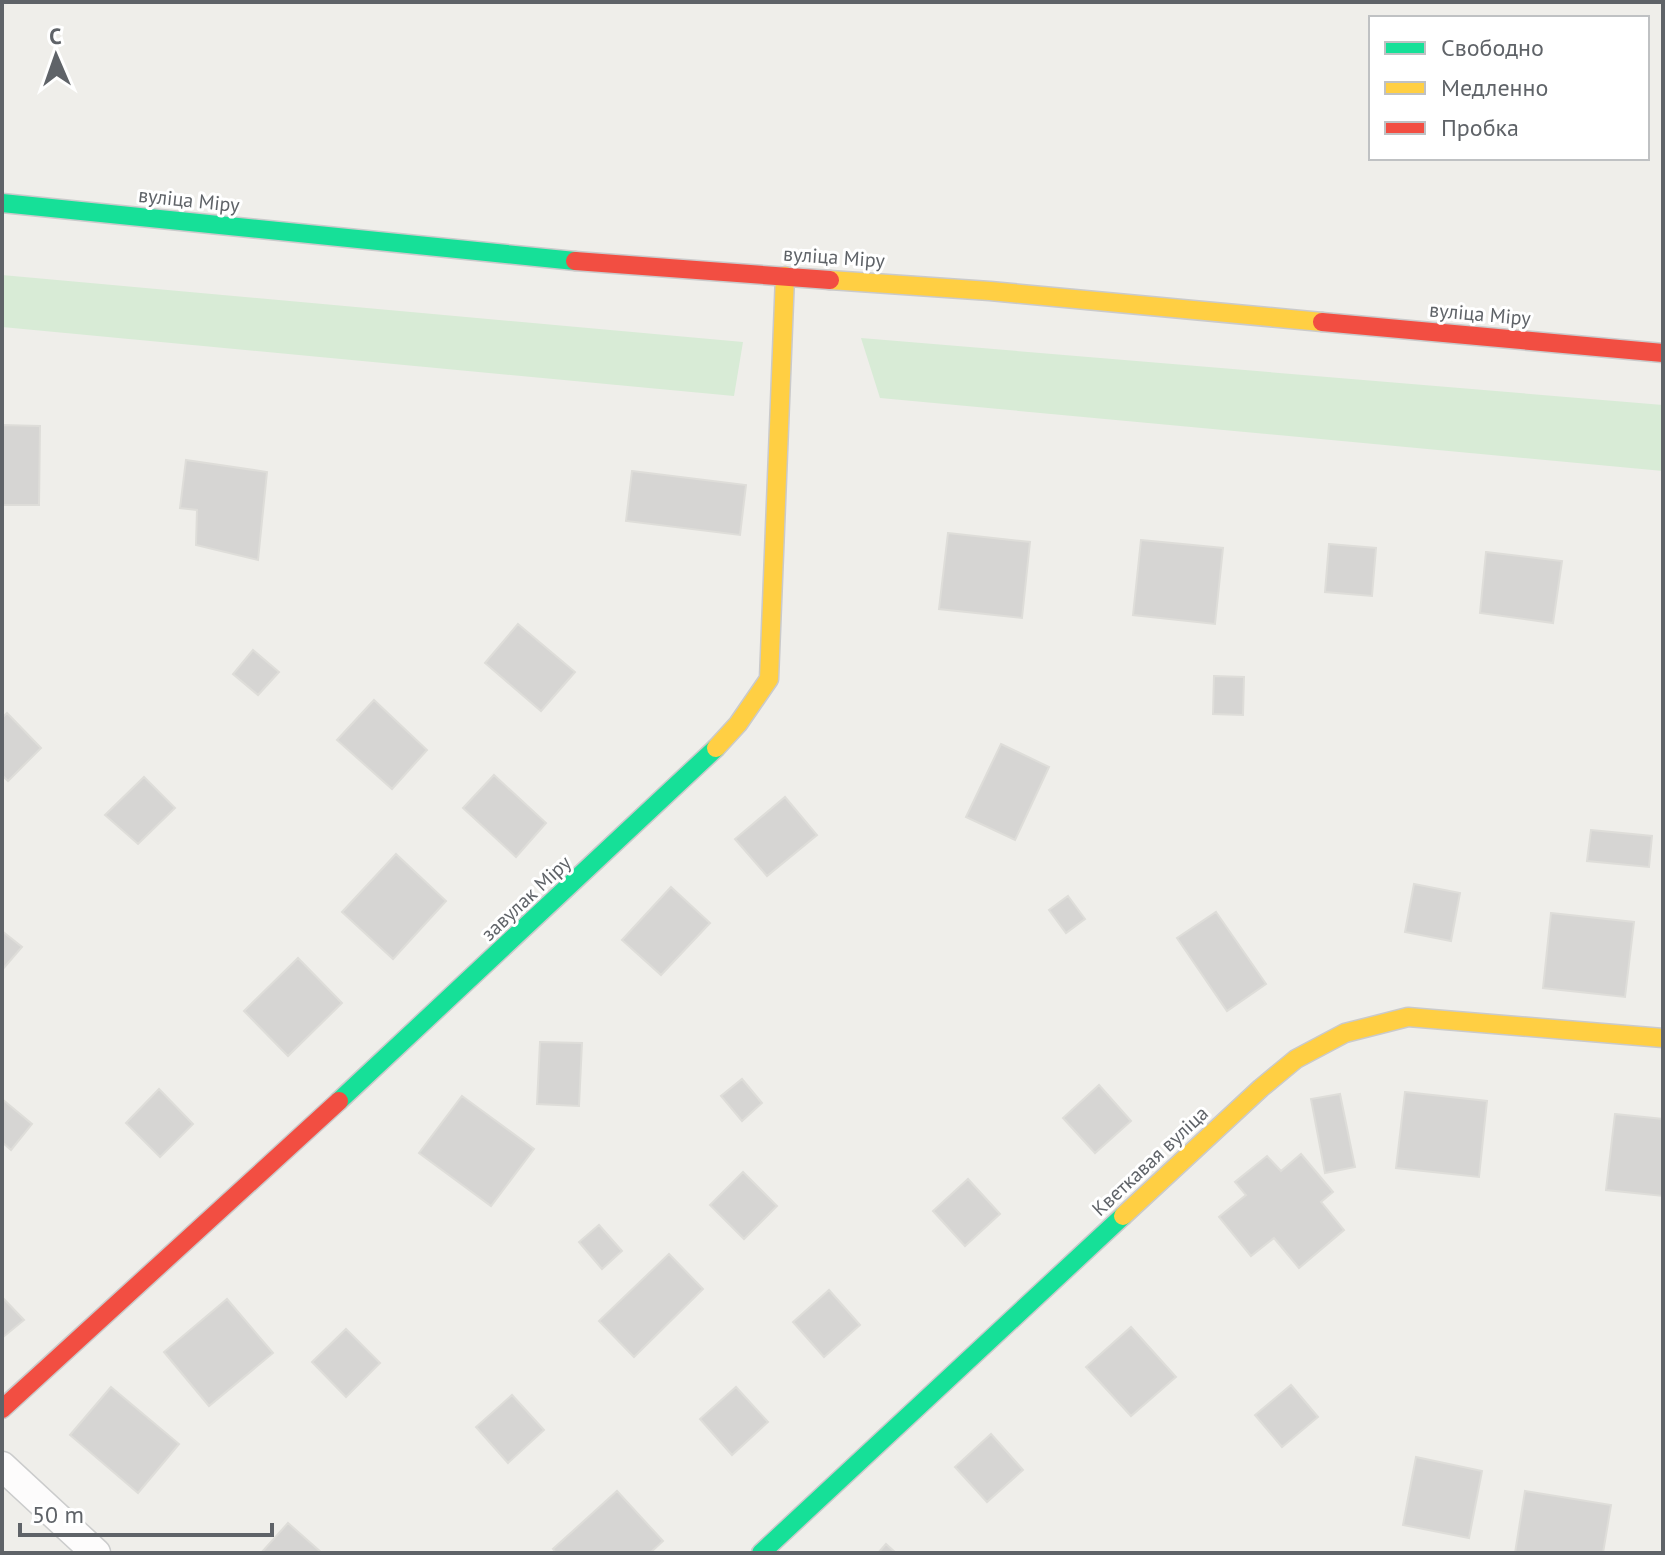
<svg xmlns="http://www.w3.org/2000/svg" width="1665" height="1555" font-family="'PT Sans',sans-serif">
	<rect width="100%" height="100%" fill="#efeeea"/>
	<path fill="#d8ebd6" d="M 2,275 L 743,342 L 734,396 L 2,327 Z
		M 861,338 L 1663,405 L 1663,471 L 880,398 Z"/>
	<path fill="#d6d5d3" stroke="#deddd9" stroke-width="2" d="M 2,425 L 40,426 L 39,505 L 2,505 Z
		M 186,460 L 267,472 L 258,560 L 196,545 L 197,510 L 180,508 Z
		M 632,471 L 746,485 L 740,535 L 626,521 Z
		M 948,533 L 1030,542 L 1022,618 L 939,609 Z
		M 1141,540 L 1223,548 L 1215,624 L 1133,615 Z
		M 1329,544 L 1376,548 L 1372,596 L 1325,592 Z
		M 1486,552 L 1562,561 L 1553,623 L 1480,613 Z
		M 518,624 L 575,672 L 541,711 L 485,663 Z
		M 253,650 L 279,672 L 258,695 L 233,674 Z
		M 1214,676 L 1244,677 L 1243,715 L 1213,714 Z
		M 374,700 L 427,750 L 392,789 L 337,740 Z
		M 7,713 L 41,748 L 8,781 L 2,775 L 2,718 Z
		M 1001,744 L 1049,767 L 1015,840 L 966,817 Z
		M 494,775 L 546,823 L 516,857 L 463,808 Z
		M 144,777 L 175,808 L 138,844 L 105,815 Z
		M 785,797 L 817,835 L 767,876 L 735,839 Z
		M 1591,830 L 1652,836 L 1649,867 L 1587,861 Z
		M 396,854 L 446,901 L 393,959 L 342,912 Z
		M 1414,884 L 1460,893 L 1451,941 L 1405,932 Z
		M 671,887 L 710,923 L 661,975 L 622,940 Z
		M 1068,896 L 1085,919 L 1066,933 L 1049,910 Z
		M 1216,912 L 1266,984 L 1227,1011 L 1177,938 Z
		M 1551,913 L 1634,922 L 1625,997 L 1543,988 Z
		M 2,931 L 22,947 L 2,970 Z
		M 298,958 L 342,1003 L 288,1056 L 244,1011 Z
		M 540,1042 L 582,1043 L 579,1106 L 537,1104 Z
		M 742,1079 L 762,1103 L 742,1121 L 721,1096 Z
		M 1099,1085 L 1131,1121 L 1095,1153 L 1063,1118 Z
		M 159,1089 L 193,1124 L 160,1157 L 126,1123 Z
		M 1405,1092 L 1487,1101 L 1479,1177 L 1396,1168 Z
		M 1340,1094 L 1355,1167 L 1325,1173 L 1311,1099 Z
		M 462,1096 L 534,1149 L 491,1206 L 419,1153 Z
		M 2,1099 L 32,1124 L 11,1150 L 2,1142 Z
		M 1615,1114 L 1663,1119 L 1663,1196 L 1606,1190 Z
		M 1301,1154 L 1333,1192 L 1321,1202 L 1344,1230 L 1299,1268 L 1274,1238 L 1251,1256 L 1219,1217 L 1246,1195 L 1235,1182 L 1267,1156 L 1281,1171 Z
		M 743,1172 L 777,1206 L 744,1239 L 710,1205 Z
		M 968,1179 L 1000,1214 L 965,1246 L 933,1211 Z
		M 599,1225 L 622,1251 L 602,1269 L 579,1242 Z
		M 669,1254 L 703,1289 L 634,1357 L 599,1321 Z
		M 829,1290 L 860,1325 L 824,1357 L 793,1322 Z
		M 2,1297 L 24,1320 L 2,1338 Z
		M 227,1299 L 273,1353 L 209,1406 L 164,1352 Z
		M 1131,1327 L 1176,1377 L 1131,1416 L 1086,1367 Z
		M 346,1329 L 380,1363 L 346,1397 L 312,1362 Z
		M 1291,1385 L 1318,1417 L 1282,1447 L 1255,1415 Z
		M 111,1387 L 179,1444 L 138,1493 L 70,1435 Z
		M 736,1387 L 768,1422 L 732,1455 L 700,1419 Z
		M 512,1395 L 544,1430 L 508,1463 L 476,1427 Z
		M 991,1434 L 1023,1470 L 987,1502 L 955,1467 Z
		M 1416,1457 L 1482,1471 L 1469,1538 L 1403,1525 Z
		M 617,1491 L 663,1541 L 650,1553 L 556,1553 L 553,1549 Z
		M 1525,1491 L 1611,1505 L 1603,1553 L 1515,1553 Z
		M 288,1523 L 322,1553 L 261,1553 Z
		M 886,1544 L 896,1553 L 878,1553 Z"/>
	<g fill="none" stroke-linecap="round" stroke-linejoin="round">
		<defs>
			<path id="street" d="M 2,1466 L 96,1553"/>
			<path id="fast" d="M 2,203 L 575,261
				M 339,1101 L 716,748
				M 761,1553 L 1123,1216"/>
			<path id="slow" d="M 830,280 L 990,291 L 1322,322
				M 716,748 L 738,724 L 769,679 L 785,276
				M 1123,1216 L 1261,1088 L 1296,1059 L 1345,1033 L 1408,1017 L 1663,1038"/>
			<path id="jam" d="M 575,261 L 830,280
				M 1322,322 L 1663,353
				M 2,1409 L 339,1101"/>
		</defs>
		<use href="#street" stroke="#cbcccc" stroke-width="31"/>
		<use href="#fast" stroke="#cacacb" stroke-width="21"/>
		<use href="#slow" stroke="#cacacb" stroke-width="21"/>
		<use href="#jam" stroke="#cacacb" stroke-width="21"/>
		<use href="#street" stroke="#fdfcfc" stroke-width="28"/>
		<use href="#fast" stroke="#16e098" stroke-width="18"/>
		<use href="#slow" stroke="#ffcf43" stroke-width="18"/>
		<use href="#jam" stroke="#f24e42" stroke-width="18"/>
	</g>
	<g text-anchor="middle" dominant-baseline="central" stroke-width="6" stroke-linejoin="round" paint-order="stroke">
		<g font-size="20" fill="#5f6368" stroke="#fff">
			<text transform="translate(189 200) rotate(6)">вуліца Міру</text>
			<text transform="translate(834 257) rotate(4)">вуліца Міру</text>
			<text transform="translate(1480 314) rotate(5)">вуліца Міру</text>
			<text transform="translate(526 898) rotate(-43)">завулак Міру</text>
			<text transform="translate(1150 1161) rotate(-43)">Кветкавая вуліца</text>
		</g>
	</g>
	<rect width="1665" height="1555" fill="none" stroke="#5f6368" stroke-width="8"/>
	<rect x="1369" y="16" width="280" height="144" fill="#ffffff" stroke="#bfc1c3" stroke-width="2"/>
	<rect x="1385" y="42" width="40" height="12" fill="#16e098" stroke="#bfc1c3" stroke-width="2"/>
	<text x="1441" y="56" font-size="24" fill="#5f6368">Свободно</text>
	<rect x="1385" y="82" width="40" height="12" fill="#ffcf43" stroke="#bfc1c3" stroke-width="2"/>
	<text x="1441" y="96" font-size="24" fill="#5f6368">Медленно</text>
	<rect x="1385" y="122" width="40" height="12" fill="#f24e42" stroke="#bfc1c3" stroke-width="2"/>
	<text x="1441" y="136" font-size="24" fill="#5f6368">Пробка</text>
	<g transform="translate(56 56) rotate(358)" stroke="#ffffff" stroke-width="6" paint-order="stroke">
	<path d="M0-6L14 30L0 20L-14 30Z" fill="#5f6368"/>
	<text y="-12" font-size="22" font-weight="bold" text-anchor="middle" fill="#5f6368">С</text>
	</g>
	<path d="M20 1523v12h252v-12" fill="none" stroke="#5f6368" stroke-width="4"/>
	<text x="32" y="1523" font-size="24" fill="#5f6368" stroke="#ffffff" stroke-width="6" paint-order="stroke">50 m</text>
</svg>
